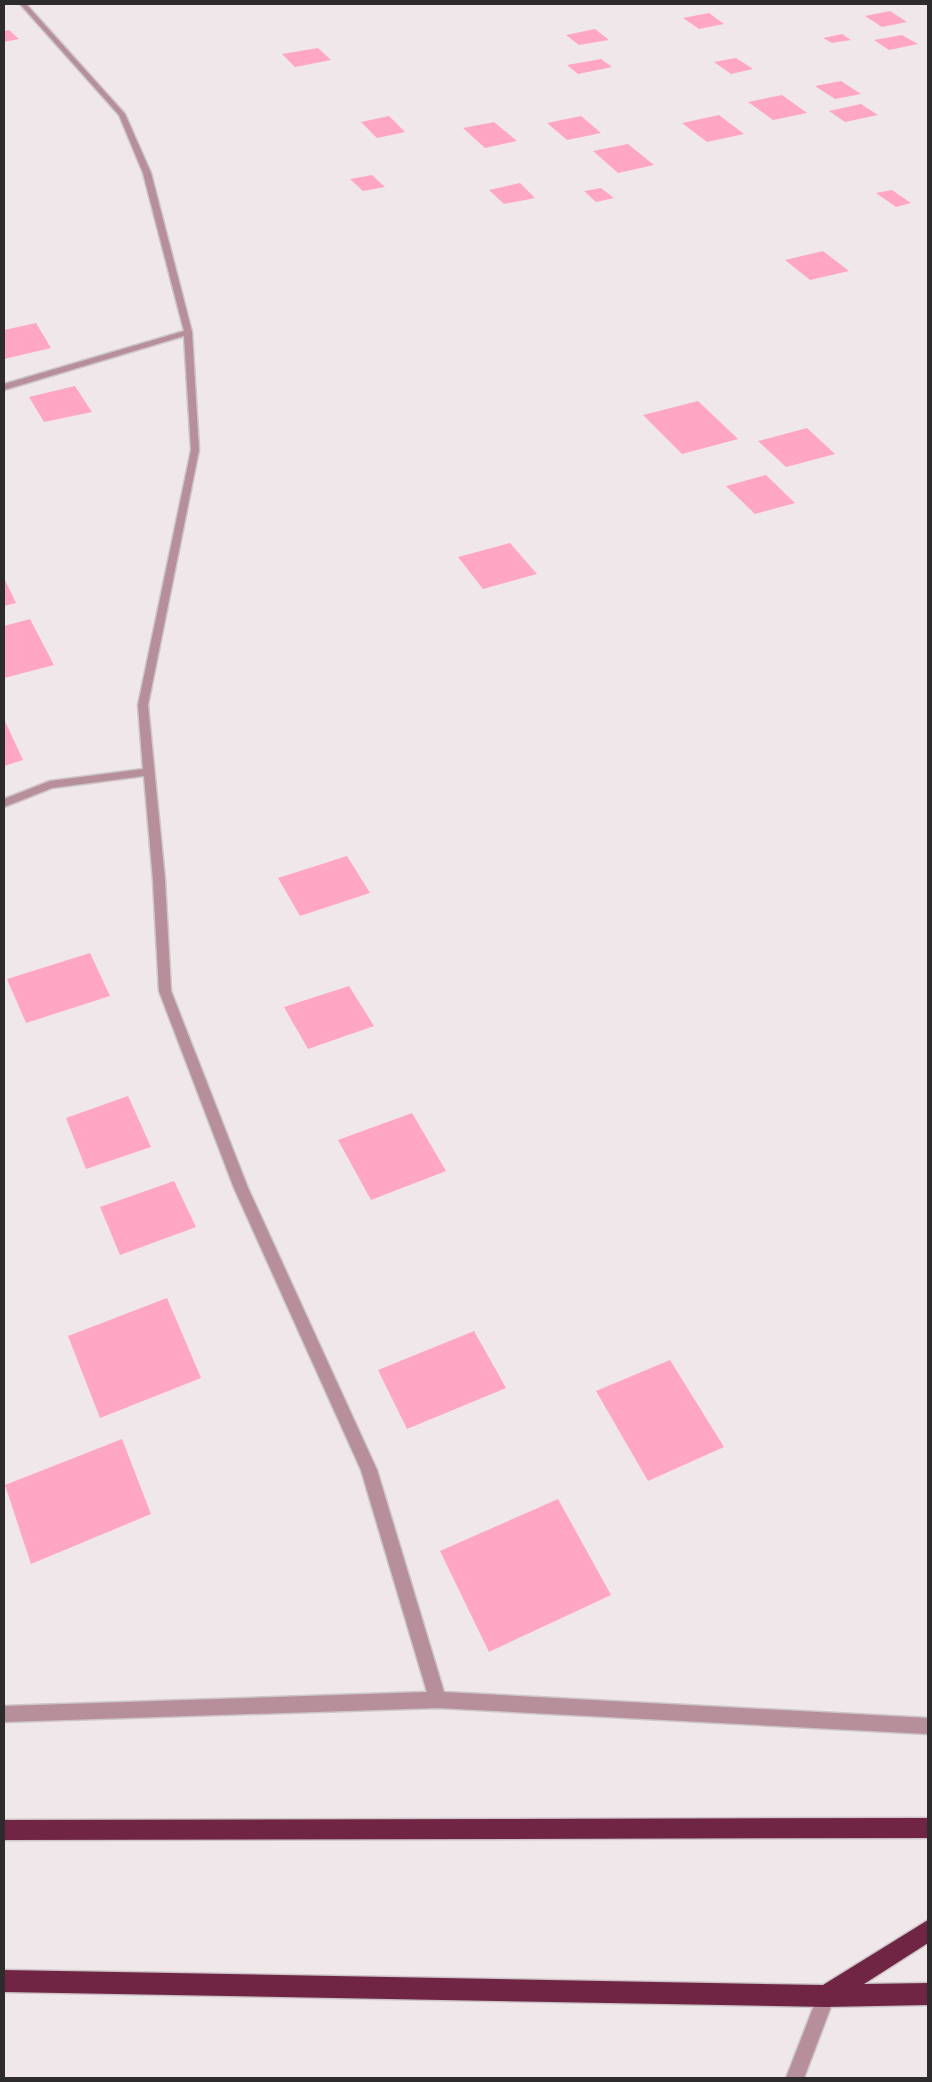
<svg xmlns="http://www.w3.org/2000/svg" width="932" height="2082" font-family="'Exo 2',sans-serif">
	<rect width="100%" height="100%" fill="#f0e7ea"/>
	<path fill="#ffa6c5" d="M 890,11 L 907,22 L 882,27 L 865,16 Z
		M 709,13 L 724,24 L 699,29 L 683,18 Z
		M 595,29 L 609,40 L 579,45 L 566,35 Z
		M 9,30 L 19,39 L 4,42 L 4,31 Z
		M 842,34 L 851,40 L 832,43 L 823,38 Z
		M 902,35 L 918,44 L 889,50 L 874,40 Z
		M 318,48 L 331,60 L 295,67 L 282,54 Z
		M 736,58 L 753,69 L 731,74 L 714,62 Z
		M 601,59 L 612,67 L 578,74 L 567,65 Z
		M 841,81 L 861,94 L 835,99 L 815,86 Z
		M 782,95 L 807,113 L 773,120 L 748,102 Z
		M 861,104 L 878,115 L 845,122 L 829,111 Z
		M 719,115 L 744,134 L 707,142 L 682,123 Z
		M 389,116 L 405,132 L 377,138 L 361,122 Z
		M 581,116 L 601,133 L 567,140 L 547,123 Z
		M 494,122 L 517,141 L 485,148 L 463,128 Z
		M 628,144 L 654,165 L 618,173 L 593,151 Z
		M 372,175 L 385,187 L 363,191 L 350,179 Z
		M 520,183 L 535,198 L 504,204 L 489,190 Z
		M 601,188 L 614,198 L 596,202 L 584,191 Z
		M 892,190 L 911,203 L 896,207 L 876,193 Z
		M 823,251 L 849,271 L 810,280 L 785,260 Z
		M 36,323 L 51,348 L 4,359 L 4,330 Z
		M 75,386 L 92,412 L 44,422 L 29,397 Z
		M 698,401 L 738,439 L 682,454 L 643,415 Z
		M 807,428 L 835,454 L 786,467 L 758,441 Z
		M 766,475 L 795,503 L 755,514 L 726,486 Z
		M 510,543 L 537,574 L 483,589 L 458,557 Z
		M 4,578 L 16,603 L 4,606 Z
		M 30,619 L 54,665 L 4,678 L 4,626 Z
		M 4,719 L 23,760 L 4,766 Z
		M 347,856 L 370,893 L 300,916 L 278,878 Z
		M 90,953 L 110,996 L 26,1023 L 7,979 Z
		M 349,986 L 374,1026 L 308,1049 L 284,1007 Z
		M 128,1096 L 151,1147 L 86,1169 L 66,1118 Z
		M 412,1113 L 446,1171 L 371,1200 L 338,1140 Z
		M 174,1181 L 196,1227 L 120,1255 L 100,1207 Z
		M 167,1298 L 201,1378 L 100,1418 L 68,1336 Z
		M 474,1331 L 506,1388 L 407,1429 L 378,1370 Z
		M 670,1360 L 724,1447 L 648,1481 L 596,1391 Z
		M 122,1439 L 151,1514 L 31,1564 L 5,1485 Z
		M 558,1499 L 611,1595 L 489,1652 L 440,1551 Z"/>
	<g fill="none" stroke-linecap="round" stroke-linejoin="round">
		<defs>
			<path id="street" d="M 20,4 L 26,4 L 125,114 L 151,173 L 192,332 L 199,450 L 148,705 L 165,880 L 171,991 L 248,1188 L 377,1470 L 444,1692 L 928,1718 L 928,1734 L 438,1708 L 4,1722 L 4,1706 L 427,1692 L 361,1470 L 234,1188 L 159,991 L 153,880 L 144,776 L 52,788 L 4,807 L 4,799 L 50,781 L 143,769 L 138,705 L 191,450 L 184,336 L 4,390 L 4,384 L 184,331 L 143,173 L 119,115 Z
				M 826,1987 L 832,1990 L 835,1996 L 804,2078 L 786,2078 L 820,1990 Z"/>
			<path id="highway" d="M 928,1818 L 928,1838 L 4,1840 L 4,1820 Z
				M 928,1920 L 928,1943 L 864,1984 L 928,1983 L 928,2005 L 826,2007 L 4,1992 L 4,1970 L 823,1985 Z"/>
		</defs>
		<use href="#street" stroke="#cdc5c8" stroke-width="3"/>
		<use href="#highway" stroke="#cdc5c8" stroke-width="3"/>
		<use href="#street" fill="#b68f9b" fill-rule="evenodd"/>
		<use href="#highway" fill="#702545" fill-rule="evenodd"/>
	</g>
	<rect width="932" height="2082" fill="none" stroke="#2e2b2c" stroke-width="10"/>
</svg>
